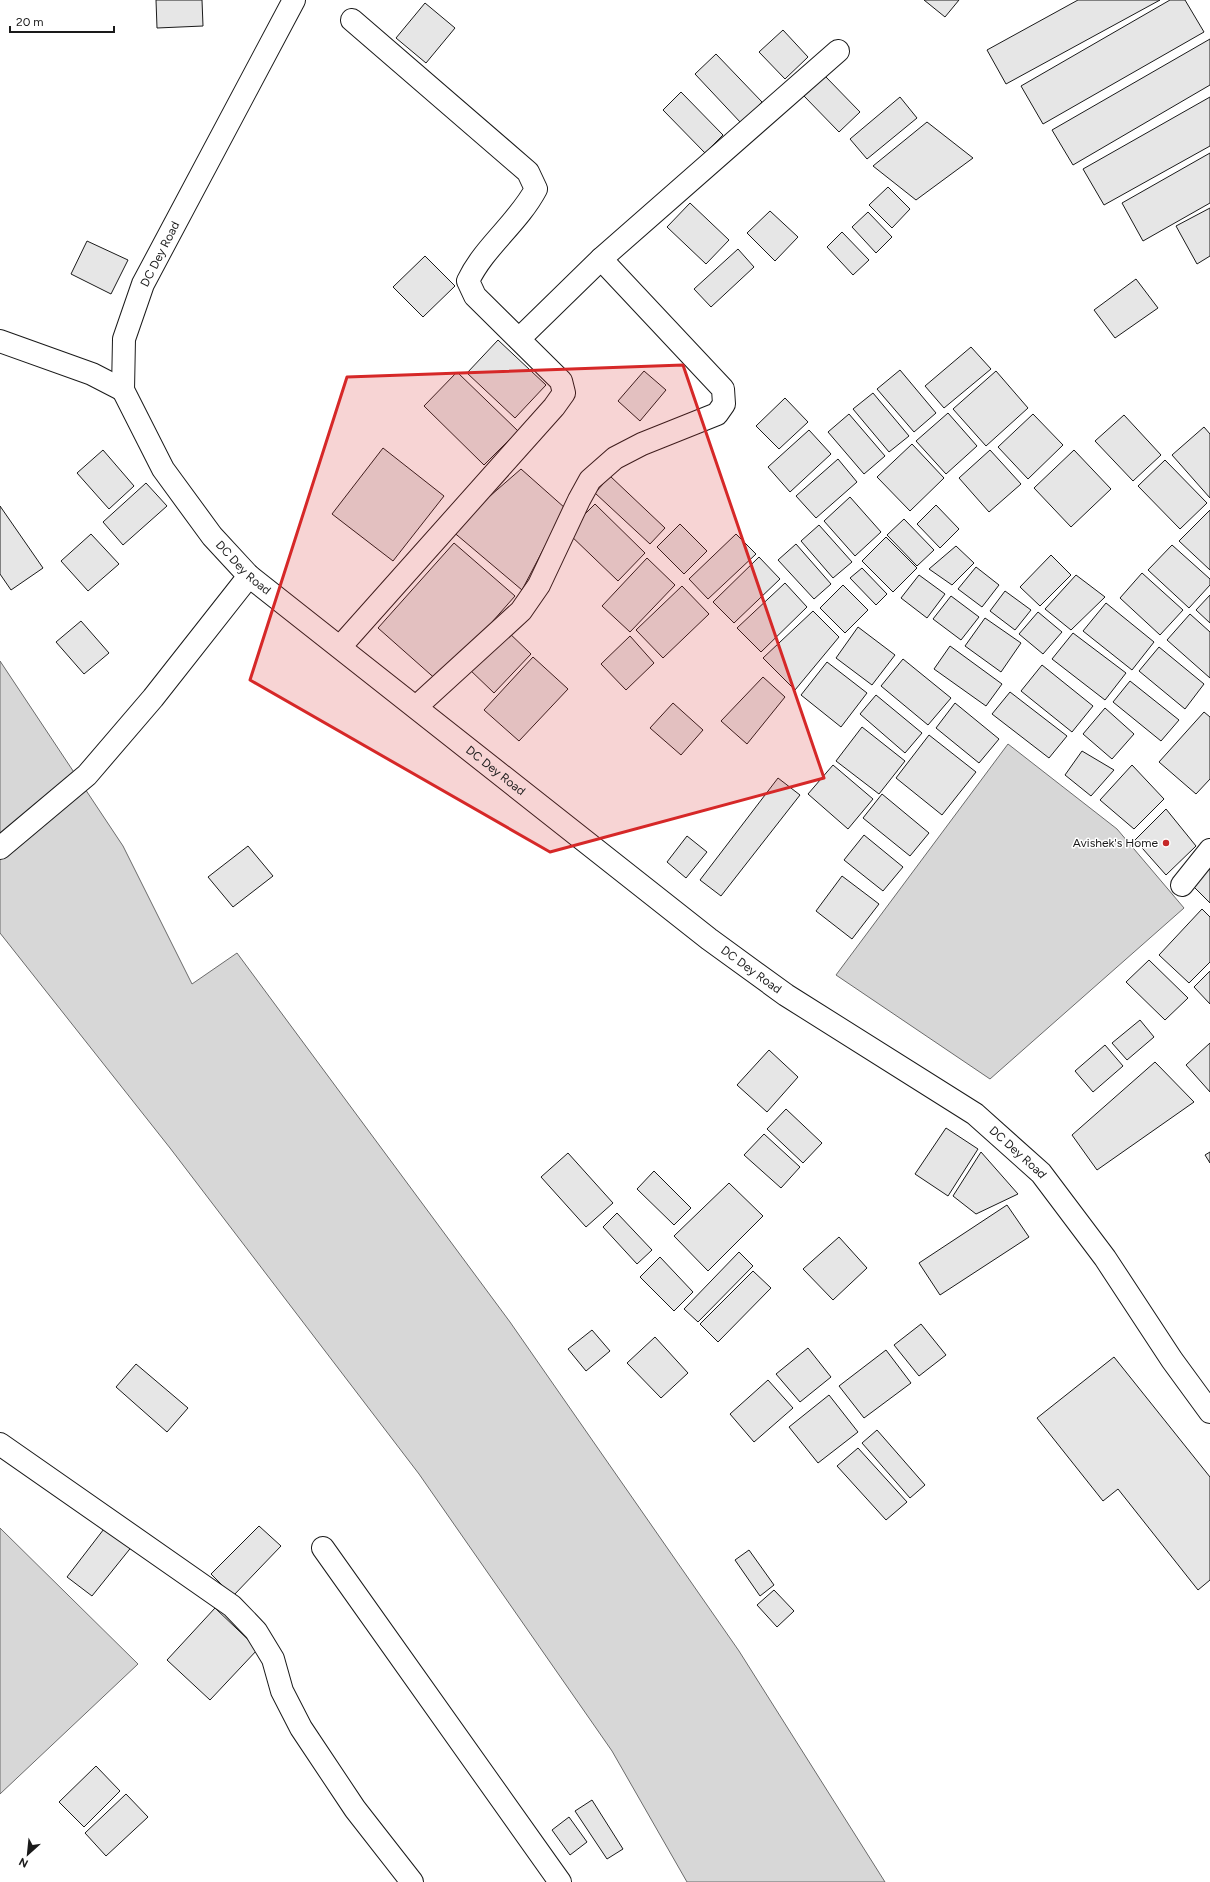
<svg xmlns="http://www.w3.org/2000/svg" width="1210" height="1882" font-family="Figtree,sans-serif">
	<rect width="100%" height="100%" fill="#fff"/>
	<path fill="#d7d7d7" stroke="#6a6a6a" d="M 0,661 L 123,846 L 192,984 L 237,953 L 510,1322 L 739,1651 L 885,1882 L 687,1882 L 612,1751 L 419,1474 L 170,1148 L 0,933 Z
		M 1008,744 L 1117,829 L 1184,908 L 990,1079 L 836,975 Z
		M 0,1528 L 138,1664 L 0,1794 Z"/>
	<path fill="#e6e6e6" stroke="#1a1a1a" d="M 156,0 L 202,0 L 203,26 L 157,28 Z
		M 924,0 L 959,0 L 945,17 Z
		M 1078,0 L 1160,0 L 1006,84 L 987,50 Z
		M 1170,0 L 1185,0 L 1204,32 L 1043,124 L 1021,86 Z
		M 425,3 L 455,28 L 426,63 L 396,38 Z
		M 783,30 L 808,57 L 785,79 L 759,52 Z
		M 1210,39 L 1210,85 L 1073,165 L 1052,130 Z
		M 716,54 L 762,102 L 741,123 L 695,74 Z
		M 825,76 L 860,112 L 839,132 L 804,96 Z
		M 681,92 L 723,135 L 705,153 L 663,110 Z
		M 900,97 L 917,118 L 867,159 L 850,139 Z
		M 1210,97 L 1210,146 L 1104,205 L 1083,169 Z
		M 927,122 L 973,158 L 916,200 L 873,166 Z
		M 1210,153 L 1210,203 L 1143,241 L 1122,203 Z
		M 888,187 L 910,209 L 892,228 L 869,205 Z
		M 690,203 L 729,240 L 706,264 L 667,227 Z
		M 1210,208 L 1210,256 L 1197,264 L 1176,226 Z
		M 770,211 L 798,237 L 775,261 L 747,233 Z
		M 868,212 L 892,237 L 876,253 L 852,227 Z
		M 842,232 L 869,260 L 853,275 L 827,247 Z
		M 87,241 L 128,260 L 111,294 L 71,274 Z
		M 738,249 L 754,267 L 711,307 L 694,289 Z
		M 425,256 L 455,286 L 423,317 L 393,287 Z
		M 1136,279 L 1158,308 L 1115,338 L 1094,310 Z
		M 498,340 L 546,385 L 515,418 L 467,373 Z
		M 971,347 L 991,369 L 944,408 L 925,386 Z
		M 900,370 L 936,413 L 914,432 L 877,389 Z
		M 644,371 L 666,390 L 640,421 L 618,401 Z
		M 996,371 L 1028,408 L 986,446 L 953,409 Z
		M 457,372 L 518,431 L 484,465 L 424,406 Z
		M 873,393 L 909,436 L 889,452 L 853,409 Z
		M 785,398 L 808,422 L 779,449 L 756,426 Z
		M 948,413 L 977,446 L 946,474 L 916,441 Z
		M 849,414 L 885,456 L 864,474 L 828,432 Z
		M 1033,414 L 1063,445 L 1028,479 L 998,447 Z
		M 1124,415 L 1161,455 L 1133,481 L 1095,441 Z
		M 1204,427 L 1210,434 L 1210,498 L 1172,455 Z
		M 809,430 L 831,454 L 790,492 L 768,467 Z
		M 912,444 L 944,478 L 910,511 L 877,477 Z
		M 383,448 L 444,496 L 393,561 L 332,514 Z
		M 103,450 L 134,486 L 109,509 L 77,473 Z
		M 990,450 L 1021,484 L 989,512 L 959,478 Z
		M 1074,450 L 1111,489 L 1071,527 L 1034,488 Z
		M 838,459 L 857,482 L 816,518 L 796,496 Z
		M 1165,460 L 1207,503 L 1180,529 L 1138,486 Z
		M 521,469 L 565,508 L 522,590 L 451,530 Z
		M 610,476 L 665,528 L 650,544 L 595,493 Z
		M 146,483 L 167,506 L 123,545 L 103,522 Z
		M 850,497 L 881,532 L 855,556 L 824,521 Z
		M 595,504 L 645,553 L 618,581 L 567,532 Z
		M 936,505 L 959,529 L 940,548 L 917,524 Z
		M 0,506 L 43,568 L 11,590 L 0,574 Z
		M 1210,510 L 1210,570 L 1179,541 Z
		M 904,519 L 934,550 L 917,566 L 887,535 Z
		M 680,524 L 707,551 L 684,574 L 657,547 Z
		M 819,525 L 852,562 L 833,578 L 801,541 Z
		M 91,534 L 119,564 L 88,591 L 61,561 Z
		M 736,534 L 756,554 L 708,599 L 689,579 Z
		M 886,537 L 917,568 L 893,592 L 862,561 Z
		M 454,543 L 515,596 L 439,682 L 378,628 Z
		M 796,544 L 831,584 L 814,599 L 778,560 Z
		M 1172,545 L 1210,579 L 1210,585 L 1189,608 L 1148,570 Z
		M 956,546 L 974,563 L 952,585 L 929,569 Z
		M 1051,555 L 1071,575 L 1040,606 L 1020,587 Z
		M 759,557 L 780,579 L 734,623 L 713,602 Z
		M 647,558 L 675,585 L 630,632 L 602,606 Z
		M 976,567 L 999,585 L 982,607 L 958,589 Z
		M 862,568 L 887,594 L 876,605 L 850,578 Z
		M 1142,573 L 1183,610 L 1160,635 L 1120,598 Z
		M 919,575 L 945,594 L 927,618 L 901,598 Z
		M 1076,575 L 1105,597 L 1071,630 L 1045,609 Z
		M 785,583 L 807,607 L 761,652 L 737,628 Z
		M 843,585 L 868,610 L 845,633 L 820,608 Z
		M 682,586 L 709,614 L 663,658 L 636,630 Z
		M 1005,591 L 1031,610 L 1015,630 L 990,611 Z
		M 1210,595 L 1210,623 L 1196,610 Z
		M 951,596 L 979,617 L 961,640 L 933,619 Z
		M 1106,603 L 1154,642 L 1132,670 L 1083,631 Z
		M 813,611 L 839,637 L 795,690 L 763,658 Z
		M 1038,612 L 1062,632 L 1043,654 L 1019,634 Z
		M 1190,614 L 1210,632 L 1210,678 L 1167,640 Z
		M 985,618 L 1021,643 L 1001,672 L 965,646 Z
		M 81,621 L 109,653 L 84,674 L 56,642 Z
		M 858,627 L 895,655 L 872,685 L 836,658 Z
		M 505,629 L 531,654 L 494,693 L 468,668 Z
		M 1073,633 L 1126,673 L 1105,700 L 1052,659 Z
		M 630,636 L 654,663 L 626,690 L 601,664 Z
		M 950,646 L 1002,684 L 986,706 L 934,669 Z
		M 1159,647 L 1204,684 L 1185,709 L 1139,671 Z
		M 533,657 L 568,689 L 519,741 L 484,710 Z
		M 903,659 L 951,698 L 928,725 L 881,686 Z
		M 827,662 L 867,693 L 841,727 L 801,695 Z
		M 1042,665 L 1093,706 L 1072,732 L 1021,691 Z
		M 763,677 L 785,697 L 747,744 L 721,721 Z
		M 1130,681 L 1179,720 L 1161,741 L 1113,702 Z
		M 1010,692 L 1067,736 L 1049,758 L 992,714 Z
		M 876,695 L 922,733 L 905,753 L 860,714 Z
		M 673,703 L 703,730 L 681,755 L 650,728 Z
		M 955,703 L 999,739 L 979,763 L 936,728 Z
		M 1105,708 L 1134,734 L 1112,759 L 1083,734 Z
		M 1204,712 L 1210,717 L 1210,779 L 1196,794 L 1159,762 Z
		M 862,727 L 905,761 L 879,794 L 836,761 Z
		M 929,735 L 976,772 L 942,815 L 896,778 Z
		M 1082,751 L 1114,770 L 1091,796 L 1065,775 Z
		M 833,765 L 873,799 L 848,829 L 808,794 Z
		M 1132,765 L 1164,799 L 1134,829 L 1100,800 Z
		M 778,778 L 800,795 L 721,896 L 700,880 Z
		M 882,794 L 929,833 L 910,856 L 863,818 Z
		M 1166,809 L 1196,846 L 1166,875 L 1135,840 Z
		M 864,835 L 903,867 L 883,891 L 844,860 Z
		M 687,836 L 707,852 L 686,878 L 667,862 Z
		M 248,846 L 273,876 L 233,907 L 208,877 Z
		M 1210,867 L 1210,903 L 1192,885 Z
		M 842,876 L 879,904 L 852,939 L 816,911 Z
		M 1202,909 L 1210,917 L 1210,962 L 1189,983 L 1159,955 Z
		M 1149,960 L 1188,998 L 1165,1020 L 1126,982 Z
		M 1210,971 L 1210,1004 L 1194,987 Z
		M 1140,1020 L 1154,1037 L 1127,1060 L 1112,1043 Z
		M 1210,1043 L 1210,1092 L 1186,1065 Z
		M 1105,1045 L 1123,1066 L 1093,1092 L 1075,1071 Z
		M 769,1050 L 798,1077 L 767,1112 L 737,1085 Z
		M 1155,1062 L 1194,1102 L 1097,1170 L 1072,1135 Z
		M 786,1109 L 822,1143 L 803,1163 L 767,1129 Z
		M 946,1128 L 978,1149 L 948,1196 L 915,1174 Z
		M 764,1134 L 800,1167 L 781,1188 L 744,1155 Z
		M 981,1152 L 1018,1194 L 976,1214 L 953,1196 Z
		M 1210,1152 L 1210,1163 L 1205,1155 Z
		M 568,1153 L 613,1203 L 586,1227 L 541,1177 Z
		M 654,1171 L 691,1208 L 674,1225 L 637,1189 Z
		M 729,1183 L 763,1216 L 708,1271 L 674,1236 Z
		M 1007,1205 L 1029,1237 L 940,1295 L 919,1263 Z
		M 617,1213 L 652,1250 L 637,1264 L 603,1227 Z
		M 839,1237 L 867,1268 L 833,1300 L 803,1269 Z
		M 739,1252 L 753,1266 L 698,1322 L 684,1309 Z
		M 660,1257 L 693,1292 L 674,1311 L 640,1277 Z
		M 753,1271 L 771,1288 L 718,1342 L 700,1324 Z
		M 921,1324 L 946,1355 L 919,1376 L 894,1345 Z
		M 592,1330 L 610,1351 L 586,1371 L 568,1349 Z
		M 655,1337 L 688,1373 L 661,1398 L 627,1363 Z
		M 808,1348 L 831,1377 L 800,1402 L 776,1374 Z
		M 886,1350 L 911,1383 L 864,1418 L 839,1386 Z
		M 1114,1357 L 1210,1477 L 1210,1580 L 1198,1590 L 1118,1489 L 1103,1501 L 1037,1418 Z
		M 136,1364 L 188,1408 L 167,1432 L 116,1387 Z
		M 768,1380 L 793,1408 L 754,1442 L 730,1414 Z
		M 829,1395 L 858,1432 L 818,1463 L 789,1427 Z
		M 877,1430 L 925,1485 L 910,1498 L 862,1443 Z
		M 858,1448 L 907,1502 L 886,1520 L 837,1466 Z
		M 107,1525 L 133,1545 L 92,1596 L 67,1577 Z
		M 259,1526 L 281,1546 L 233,1596 L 211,1574 Z
		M 749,1550 L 774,1585 L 760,1596 L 735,1560 Z
		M 774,1590 L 794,1611 L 777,1627 L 757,1605 Z
		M 215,1608 L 258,1649 L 210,1700 L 167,1660 Z
		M 96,1766 L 120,1791 L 84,1827 L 59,1802 Z
		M 126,1794 L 148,1817 L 106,1856 L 85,1833 Z
		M 592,1800 L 623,1849 L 607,1859 L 575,1811 Z
		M 569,1817 L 587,1842 L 570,1855 L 552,1830 Z"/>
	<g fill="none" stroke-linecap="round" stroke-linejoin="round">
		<defs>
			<g id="minor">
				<path id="s1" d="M 294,0 L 143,284 L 124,339 L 123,390 L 163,469 L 212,536 L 249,576 L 709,939 L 786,995 L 975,1114 L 1041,1173 L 1105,1258 L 1172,1360 L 1210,1412"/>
				<path d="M 519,339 L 601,259 L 838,51"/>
				<path d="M 0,341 L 92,374 L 123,390"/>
				<path d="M 340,647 L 554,407 L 564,393 L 561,381 L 475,296 L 468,281 C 484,247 518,223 536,189 L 528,172 L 352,20"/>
				<path d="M 416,707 L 521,611 L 539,585 L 579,500 L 590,480 L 615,458 L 642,444 L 717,414 L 724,404 L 723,389 L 601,259"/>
				<path d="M 0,848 L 87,775 L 153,698 L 249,576"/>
				<path d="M 1182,885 L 1210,850"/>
				<path d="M 0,1444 L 232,1606 L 256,1631 L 273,1659 L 282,1691 L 301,1728 L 355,1809 L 412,1882"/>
				<path d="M 323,1548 L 560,1882"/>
			</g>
		</defs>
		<use href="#minor" stroke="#1a1a1a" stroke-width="24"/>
		<use href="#minor" stroke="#fff" stroke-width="22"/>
	</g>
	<path fill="#d62828" fill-opacity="0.2" stroke="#d62828" stroke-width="3" stroke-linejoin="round" d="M 683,365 L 824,778 L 550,852 L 250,680 L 347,377 Z"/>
	<circle fill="#c62828" stroke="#fff" stroke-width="1.5" cx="1166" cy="843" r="4"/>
	<g text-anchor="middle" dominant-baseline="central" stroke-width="3" stroke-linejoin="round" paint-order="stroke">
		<g font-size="12" fill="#1a1a1a" stroke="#fff">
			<text transform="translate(160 254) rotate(-63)">DC Dey Road</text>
			<text stroke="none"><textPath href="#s1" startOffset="647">DC Dey Road</textPath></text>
			<text stroke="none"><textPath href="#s1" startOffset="971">DC Dey Road</textPath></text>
			<text stroke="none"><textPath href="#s1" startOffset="1295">DC Dey Road</textPath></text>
			<text stroke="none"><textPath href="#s1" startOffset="1619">DC Dey Road</textPath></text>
		</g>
		<g font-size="12" fill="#1a1a1a" stroke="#fff" text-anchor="end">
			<text x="1158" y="843">Avishek's Home</text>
		</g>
	</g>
	<g transform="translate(28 1854) rotate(207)" stroke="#ffffff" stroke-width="3" paint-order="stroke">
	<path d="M0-3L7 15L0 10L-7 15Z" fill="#1a1a1a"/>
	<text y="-6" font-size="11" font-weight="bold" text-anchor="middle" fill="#1a1a1a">N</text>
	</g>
	<path d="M10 26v6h104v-6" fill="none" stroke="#1a1a1a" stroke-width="2"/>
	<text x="16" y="26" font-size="12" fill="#1a1a1a" stroke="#ffffff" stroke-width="3" paint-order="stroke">20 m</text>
</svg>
